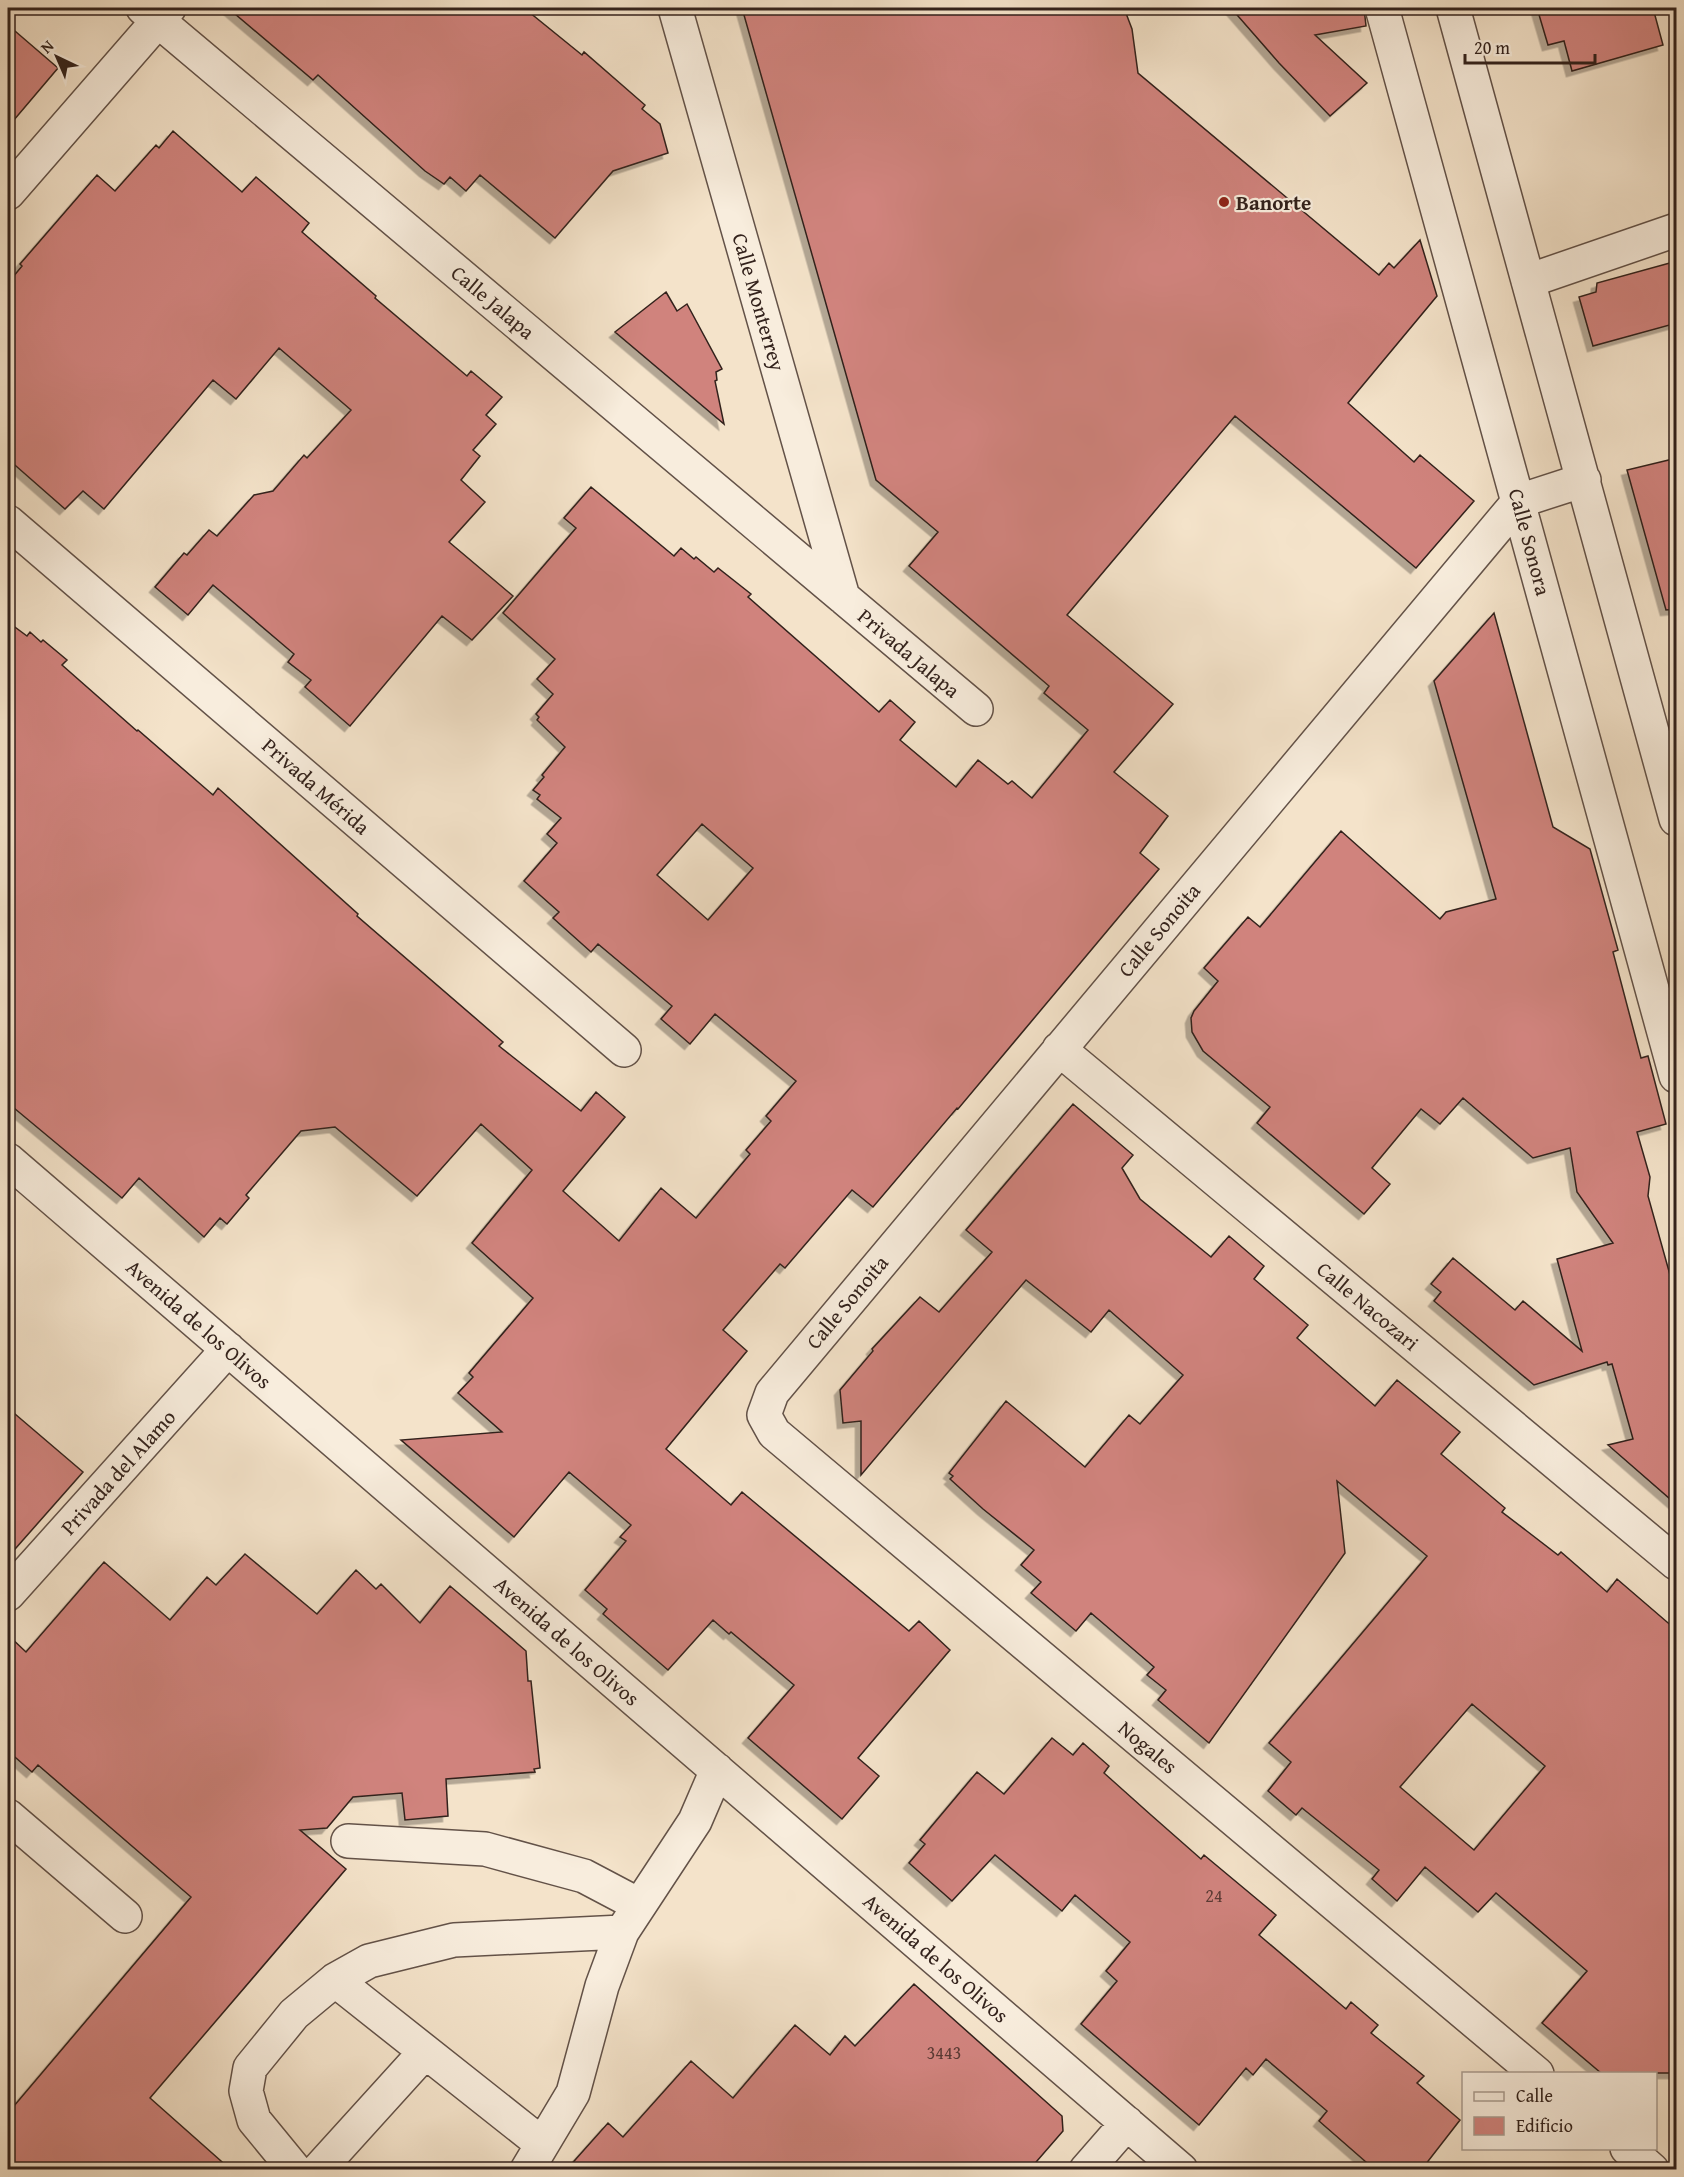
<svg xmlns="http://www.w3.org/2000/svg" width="1684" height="2177" font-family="'Gentium Book Plus',serif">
	<defs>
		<filter id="shadow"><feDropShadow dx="-5.5" dy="5.5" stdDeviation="0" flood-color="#0004"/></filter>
	</defs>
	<rect width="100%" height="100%" fill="#f4e3ca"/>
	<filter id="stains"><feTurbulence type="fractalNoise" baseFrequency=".00333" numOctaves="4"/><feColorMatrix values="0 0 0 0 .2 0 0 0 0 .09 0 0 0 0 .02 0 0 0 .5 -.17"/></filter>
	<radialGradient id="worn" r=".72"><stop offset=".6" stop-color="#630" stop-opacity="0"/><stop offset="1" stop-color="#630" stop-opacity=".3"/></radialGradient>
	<path fill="#d0837d" stroke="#33221c" stroke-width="1.5" fill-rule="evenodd" filter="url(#shadow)" d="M 228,8 L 524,8 L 582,55 L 584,52 L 645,105 L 642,109 L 660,124 L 668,153 L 613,171 L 555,238 L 480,175 L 466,191 L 450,177 L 444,184 L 425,171 L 318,75 L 313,80 Z
		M 742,8 L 1124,8 L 1132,29 L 1138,73 L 1379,275 L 1389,263 L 1394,268 L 1420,240 L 1437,296 L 1348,403 L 1414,462 L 1420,455 L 1474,501 L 1416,568 L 1235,416 L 1067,615 L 1173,704 L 1114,772 L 1168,816 L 1140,853 L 1159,869 L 958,1109 L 957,1108 L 873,1207 L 852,1190 L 785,1268 L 780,1264 L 723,1330 L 747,1351 L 666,1449 L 731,1505 L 742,1492 L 909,1631 L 919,1621 L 950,1650 L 858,1758 L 879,1776 L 842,1819 L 748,1738 L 794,1685 L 731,1632 L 729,1634 L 713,1620 L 668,1670 L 603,1614 L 607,1609 L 585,1590 L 626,1541 L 620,1537 L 631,1525 L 569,1472 L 514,1537 L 401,1440 L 502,1432 L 458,1393 L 473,1377 L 469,1373 L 533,1298 L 472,1243 L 532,1170 L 481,1124 L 417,1196 L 335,1127 L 301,1131 L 246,1195 L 249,1198 L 227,1224 L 220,1218 L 204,1237 L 139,1178 L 122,1198 L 8,1103 L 8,622 L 27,636 L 30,632 L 41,642 L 43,640 L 67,660 L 62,665 L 137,731 L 138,730 L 213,795 L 218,788 L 358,914 L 357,916 L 503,1042 L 499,1046 L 581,1111 L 596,1092 L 625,1117 L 563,1191 L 619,1241 L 661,1188 L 696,1218 L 750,1154 L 746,1150 L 771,1121 L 766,1116 L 796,1081 L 715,1014 L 690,1044 L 661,1019 L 672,1006 L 598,944 L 591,952 L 553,918 L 559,912 L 524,881 L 557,843 L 547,834 L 561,818 L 537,799 L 540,795 L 533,790 L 544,777 L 542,775 L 565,747 L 537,720 L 539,717 L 536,714 L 553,694 L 537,679 L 555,659 L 503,613 L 576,528 L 564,518 L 591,487 L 674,556 L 681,548 L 694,559 L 696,557 L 714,572 L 718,568 L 751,594 L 748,597 L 879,712 L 890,700 L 915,722 L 900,740 L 956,787 L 978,760 L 1008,784 L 1012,781 L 1032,798 L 1088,730 L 1044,693 L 1049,686 L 909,566 L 938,532 L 876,480 ZM 702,824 L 753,868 L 708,920 L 657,875 Z
		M 1231,8 L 1364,8 L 1366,26 L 1315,35 L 1367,83 L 1330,116 L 1279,63 Z
		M 1537,8 L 1653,8 L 1663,45 L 1572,71 L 1564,41 L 1548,45 Z
		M 8,25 L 58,68 L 8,127 Z
		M 173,131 L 242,192 L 256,177 L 309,223 L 302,232 L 376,296 L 375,298 L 467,376 L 471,371 L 502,397 L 486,415 L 496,424 L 473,450 L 480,456 L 461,480 L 485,502 L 449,542 L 513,596 L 472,640 L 442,616 L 350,726 L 305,687 L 311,680 L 288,662 L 294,654 L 213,585 L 188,615 L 155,587 L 184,553 L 187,555 L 209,530 L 217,536 L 254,495 L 273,491 L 304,455 L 307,458 L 351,410 L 279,348 L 236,399 L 213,380 L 104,509 L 83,491 L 65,509 L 8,459 L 8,283 L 22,266 L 20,264 L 97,175 L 115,191 L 156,145 L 159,148 Z
		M 1677,261 L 1677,323 L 1593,346 L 1579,297 L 1596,292 L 1597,283 Z
		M 666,292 L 677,311 L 687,304 L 722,369 L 716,372 L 717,380 L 715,381 L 724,424 L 615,332 Z
		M 1677,458 L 1677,609 L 1666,610 L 1627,470 Z
		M 1494,613 L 1553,827 L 1590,849 L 1618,950 L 1613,952 L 1641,1058 L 1648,1056 L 1666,1124 L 1637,1132 L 1650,1177 L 1648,1196 L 1677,1300 L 1677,1505 L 1608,1445 L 1633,1439 L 1612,1364 L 1608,1365 L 1607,1362 L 1534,1385 L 1434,1301 L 1441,1292 L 1431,1284 L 1453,1258 L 1515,1310 L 1523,1301 L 1582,1351 L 1557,1259 L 1613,1243 L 1577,1192 L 1570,1148 L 1533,1158 L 1463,1098 L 1440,1124 L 1421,1109 L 1372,1168 L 1390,1184 L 1364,1214 L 1257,1123 L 1270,1107 L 1203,1051 L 1192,1032 L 1191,1018 L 1194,1011 L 1218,981 L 1204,968 L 1248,917 L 1260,927 L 1341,831 L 1440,919 L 1446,912 L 1496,899 L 1434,681 Z
		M 1073,1104 L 1133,1155 L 1122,1168 L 1140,1199 L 1211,1257 L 1229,1236 L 1264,1266 L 1254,1279 L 1308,1325 L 1297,1338 L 1375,1406 L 1397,1380 L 1460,1432 L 1441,1454 L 1505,1508 L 1502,1512 L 1558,1555 L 1561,1552 L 1607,1592 L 1617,1579 L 1674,1628 L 1670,1633 L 1677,1638 L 1677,2073 L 1601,2073 L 1542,2023 L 1587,1971 L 1496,1893 L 1478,1912 L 1425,1867 L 1397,1901 L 1372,1879 L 1379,1870 L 1302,1808 L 1296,1815 L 1268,1791 L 1291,1762 L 1269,1743 L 1427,1556 L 1337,1481 L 1345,1553 L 1209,1743 L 1158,1700 L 1166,1690 L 1147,1675 L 1154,1667 L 1091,1613 L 1076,1631 L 1031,1593 L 1041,1582 L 1021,1565 L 1034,1550 L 983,1509 L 950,1479 L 953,1476 L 949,1473 L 1006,1401 L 1085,1467 L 1129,1415 L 1140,1424 L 1183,1375 L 1109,1310 L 1091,1332 L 1026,1280 L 861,1475 L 861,1421 L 843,1423 L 840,1390 L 873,1351 L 872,1349 L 920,1297 L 939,1312 L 992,1252 L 966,1230 ZM 1472,1704 L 1545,1766 L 1474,1850 L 1400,1787 Z
		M 8,1408 L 83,1472 L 8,1557 Z
		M 245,1554 L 317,1614 L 356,1570 L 376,1589 L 381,1584 L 420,1623 L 450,1586 L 526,1651 L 528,1681 L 531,1681 L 540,1768 L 534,1769 L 535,1772 L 446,1779 L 448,1816 L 405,1820 L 402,1793 L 353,1797 L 327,1828 L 300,1830 L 346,1869 L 150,2098 L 230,2169 L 8,2169 L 8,2113 L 191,1897 L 38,1765 L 32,1772 L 8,1751 L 8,1635 L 26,1652 L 104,1562 L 170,1620 L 207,1577 L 216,1585 Z
		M 1052,1738 L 1073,1755 L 1083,1743 L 1109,1766 L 1104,1773 L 1151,1815 L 1201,1859 L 1204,1855 L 1276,1915 L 1259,1935 L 1346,2009 L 1351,2002 L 1378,2025 L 1371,2033 L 1424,2076 L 1417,2083 L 1460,2120 L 1422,2169 L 1374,2169 L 1319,2121 L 1327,2111 L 1266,2059 L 1253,2075 L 1246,2068 L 1199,2125 L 1081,2024 L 1117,1981 L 1106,1971 L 1130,1942 L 1075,1895 L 1062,1911 L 995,1855 L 952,1901 L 909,1863 L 925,1844 L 920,1840 L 977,1772 L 1004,1794 Z
		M 914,1984 L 1062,2116 L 1063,2131 L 1030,2169 L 567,2169 L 608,2123 L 623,2137 L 691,2061 L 733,2098 L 795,2025 L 830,2055 L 845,2036 L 855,2046 Z"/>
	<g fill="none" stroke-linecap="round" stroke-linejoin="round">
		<defs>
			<path id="minor" d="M 143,8 L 976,709
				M 675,8 L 843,597
				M 1382,8 L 1676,1076
				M 1453,8 L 1676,819
				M 8,193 L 169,8
				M 1528,281 L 1676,230
				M 8,522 L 624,1050
				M 1059,1049 L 1676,1563
				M 8,1160 L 1181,2170
				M 8,1594 L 228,1349
				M 8,1816 L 125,1916
				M 348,1841 L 485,1849 L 584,1876 L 639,1905
				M 335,1980 L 542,2144
				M 1537,2074 L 774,1433 L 764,1415 L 772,1393 L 1519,501 L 1584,480
				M 1627,2148 L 1652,2170
				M 295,2170 L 254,2120 L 246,2091 L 250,2068 L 294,2014 L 335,1980 L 369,1961 L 454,1940 L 622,1932
				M 318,2170 L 425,2052
				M 527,2170 L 573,2093 L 602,1986 L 622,1932 L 695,1821 L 717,1770
				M 1086,2170 L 1127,2123"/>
		</defs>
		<use href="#minor" stroke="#635248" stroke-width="36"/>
		<use href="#minor" stroke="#f8eddd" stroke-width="33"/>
	</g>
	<circle fill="#8f2418" stroke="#f8eddd" stroke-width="2" cx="1224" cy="202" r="6"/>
	<g text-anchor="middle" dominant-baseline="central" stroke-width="4.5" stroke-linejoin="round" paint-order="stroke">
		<g font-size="18" fill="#5a3a34">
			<text x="1214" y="1895">24</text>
			<text x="944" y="2052">3443</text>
		</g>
		<g font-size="21" font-weight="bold" fill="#33221c" stroke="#f8eddd" text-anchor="start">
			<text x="1236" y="202">Banorte</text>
		</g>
		<g font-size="21" fill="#33221c" stroke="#f8eddd">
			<text transform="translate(493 302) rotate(40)">Calle Jalapa</text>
			<text transform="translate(759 302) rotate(74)">Calle Monterrey</text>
			<text transform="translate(1530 542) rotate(75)">Calle Sonora</text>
			<text transform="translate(909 653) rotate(40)">Privada Jalapa</text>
			<text transform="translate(316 786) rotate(41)">Privada Mérida</text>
			<text transform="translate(1159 930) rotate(-50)">Calle Sonoita</text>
			<text transform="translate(847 1302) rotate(-50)">Calle Sonoita</text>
			<text transform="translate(1368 1306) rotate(40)">Calle Nacozari</text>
			<text transform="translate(199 1324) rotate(41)">Avenida de los Olivos</text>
			<text transform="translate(118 1472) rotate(-48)">Privada del Alamo</text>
			<text transform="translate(567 1641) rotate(41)">Avenida de los Olivos</text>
			<text transform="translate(1148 1747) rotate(40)">Nogales</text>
			<text transform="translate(936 1958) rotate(41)">Avenida de los Olivos</text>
		</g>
	</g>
	<rect width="1684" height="2177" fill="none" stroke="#f4e3ca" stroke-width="30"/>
	<rect x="9" y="9" width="1666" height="2159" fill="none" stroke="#33221c" stroke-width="3"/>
	<rect x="15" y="15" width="1654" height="2147" fill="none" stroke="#33221c" stroke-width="1.5"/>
	<rect x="1462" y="2072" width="195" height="78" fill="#f8eddd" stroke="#a99c90" stroke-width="1.5"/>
	<rect x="1474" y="2092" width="30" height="9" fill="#f8eddd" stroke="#a99c90" stroke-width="1.5"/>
	<text x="1516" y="2102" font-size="18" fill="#33221c">Calle</text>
	<rect x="1474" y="2117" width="30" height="18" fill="#d0837d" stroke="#a99c90" stroke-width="1.5"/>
	<text x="1516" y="2132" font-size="18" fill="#33221c">Edificio</text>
	<g transform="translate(57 57) rotate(316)" stroke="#f8eddd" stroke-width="4.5" paint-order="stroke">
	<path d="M0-4.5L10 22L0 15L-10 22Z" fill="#33221c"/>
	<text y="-9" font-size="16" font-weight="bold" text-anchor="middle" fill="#33221c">N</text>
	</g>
	<path d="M1465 54v9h130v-9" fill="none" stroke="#33221c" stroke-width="3"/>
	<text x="1474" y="54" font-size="18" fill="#33221c" stroke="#f8eddd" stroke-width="4.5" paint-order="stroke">20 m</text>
	<rect width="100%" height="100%" filter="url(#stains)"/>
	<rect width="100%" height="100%" fill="url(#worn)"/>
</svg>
